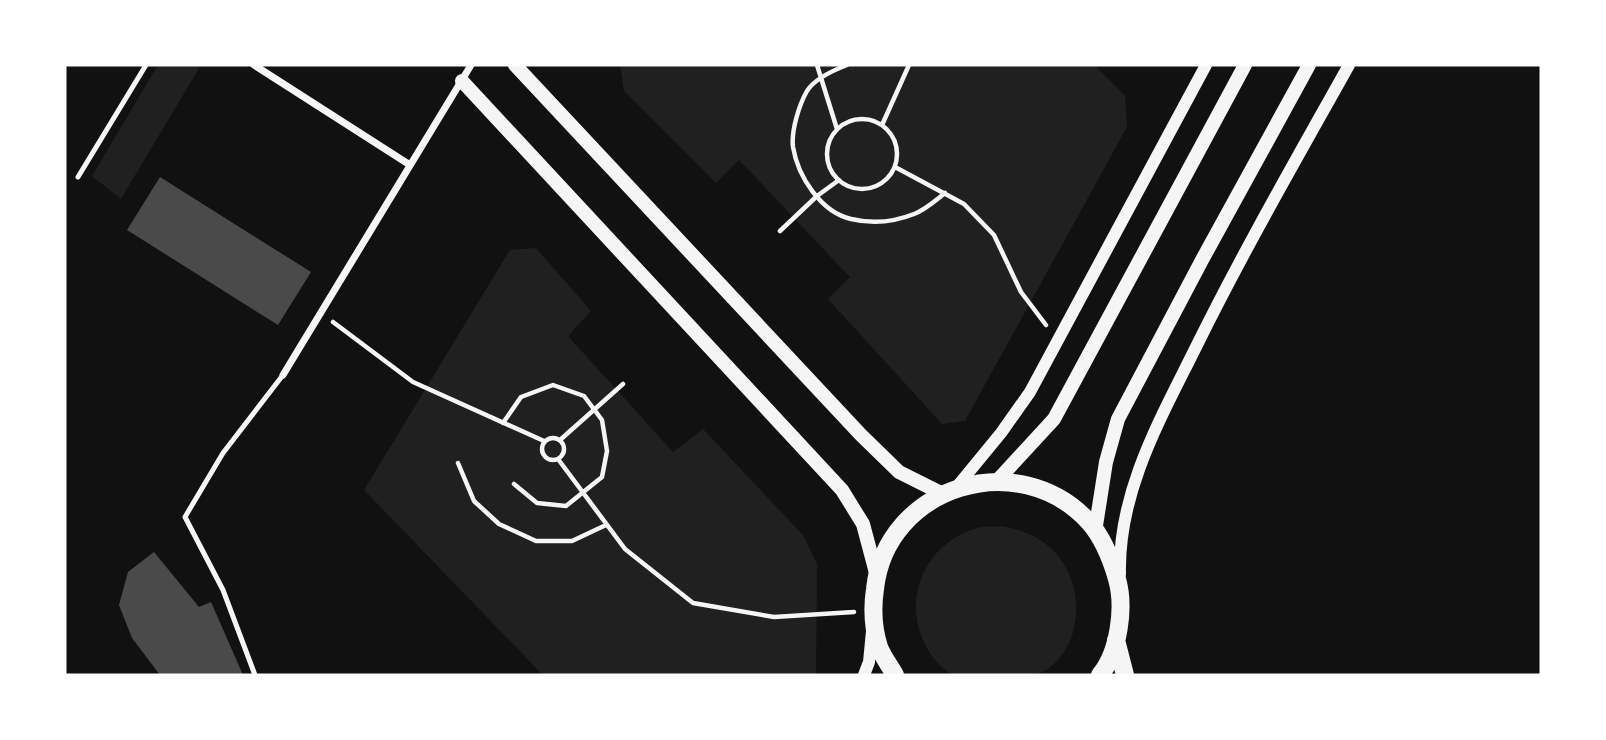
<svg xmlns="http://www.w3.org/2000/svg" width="1606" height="740" font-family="Inter,sans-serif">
	<rect width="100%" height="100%" fill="#111"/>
	<path fill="#202020" d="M 158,65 L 201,65 L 121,199 L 92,176 Z
		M 620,65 L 1095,65 L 1125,96 L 1127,127 L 965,421 L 942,424 L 828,299 L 850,277 L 739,160 L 716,183 L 624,91 Z
		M 536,248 L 591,311 L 568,336 L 673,452 L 703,429 L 803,535 L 817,564 L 816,675 L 543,675 L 364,490 L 510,250 Z
		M 1003,526 C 1019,530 1034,534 1047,545 C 1082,572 1087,633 1054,664 C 1036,680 1021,675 999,675 C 986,675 963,680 951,674 C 936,665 925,648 920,632 C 905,587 932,541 977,528 C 985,526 995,527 1003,526 Z"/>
	<path fill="#4a4a4a" d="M 160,177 L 311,272 L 278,325 L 127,230 Z
		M 154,552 L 199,607 L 211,602 L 243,675 L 160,675 L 132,638 L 119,605 L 128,572 Z"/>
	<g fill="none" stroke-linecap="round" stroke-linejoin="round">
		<path stroke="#f5f5f5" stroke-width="4.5" d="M 817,65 L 837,129
			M 847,65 C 834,70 815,78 807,91 C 799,105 791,131 793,147 C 798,177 821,212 851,219 C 872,224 894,222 914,214 C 925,210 936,200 945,193
			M827 154a35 35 0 1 1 70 0a35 35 0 1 1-70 0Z
			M 882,125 L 909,65
			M 895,167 L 964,204 L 994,235 L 1021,292 L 1046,325
			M 780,231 L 817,196 L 839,180
			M 333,322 L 413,382 L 544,441
			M 503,423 L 521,397 L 553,385 L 584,396 L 602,420 L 607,451 L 602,477 L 566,506 L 537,503 L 514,484
			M542 449a11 11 0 1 1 22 0a11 11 0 1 1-22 0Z
			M 560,440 L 623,384
			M 558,459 L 625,549 L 693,603 L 774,617 L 854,612
			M 458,463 L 474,501 L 499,524 L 536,541 L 572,541 L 606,525"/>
		<path stroke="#f5f5f5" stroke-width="5" d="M 78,177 L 146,65
			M 255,675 L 223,590 L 185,517 L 223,453 L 283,375"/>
		<path stroke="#f5f5f5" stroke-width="7" d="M 254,65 L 410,165
			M 283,375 L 471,65"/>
		<path stroke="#f5f5f5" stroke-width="12" d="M 955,489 L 1001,433 L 1030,392 L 1206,65
			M 1120,574 C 1118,491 1161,418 1197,345 C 1244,250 1297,158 1349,65
			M 864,675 L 869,662 L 872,631"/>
		<path stroke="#f5f5f5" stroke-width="14" d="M 515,65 L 861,435 L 899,472 L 943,494
			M 462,81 L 842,490 L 863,524 L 876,573
			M 996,482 L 1054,419 L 1245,65
			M 1095,532 L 1106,462 L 1118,419 L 1202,260 L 1309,65"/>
		<path stroke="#f5f5f5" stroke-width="18" d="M 1116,640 L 1125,675
			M 895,675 C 890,666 883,657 879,647 C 873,628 872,609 875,589 C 886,486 1019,445 1089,522 C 1103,538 1111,558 1117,579 C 1125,607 1119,652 1100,675"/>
	</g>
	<rect width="1606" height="740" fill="none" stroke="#ffffff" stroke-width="133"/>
</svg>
